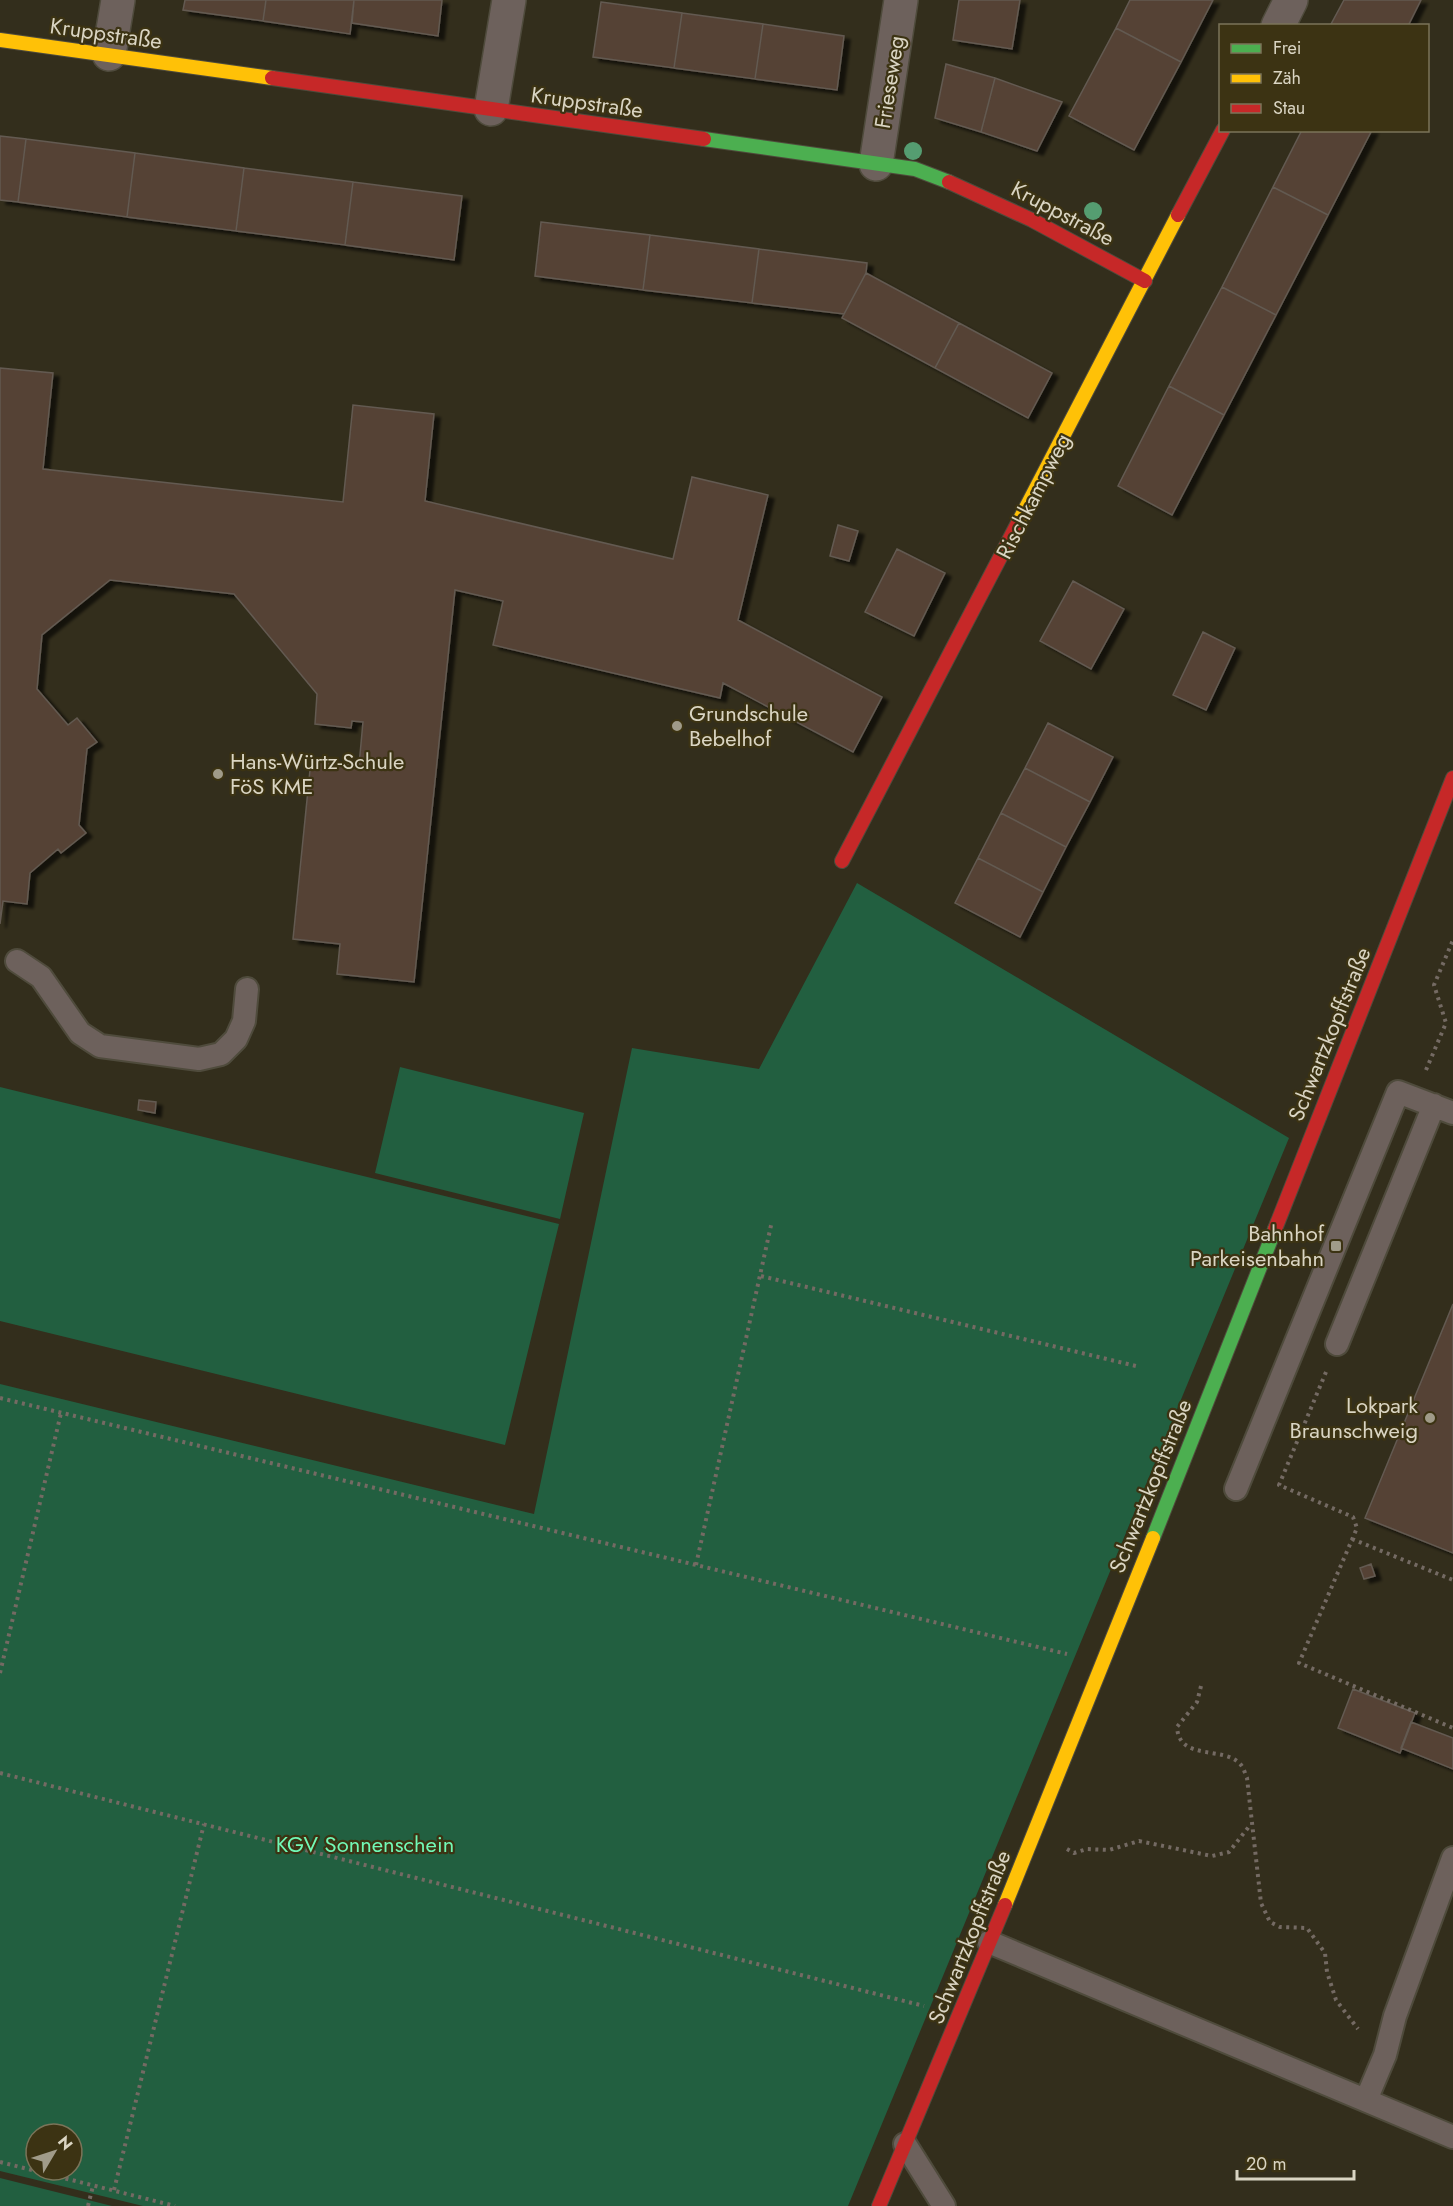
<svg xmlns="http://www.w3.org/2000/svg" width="1453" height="2206" font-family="Jost,sans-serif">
	<defs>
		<filter id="shadow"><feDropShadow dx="6" dy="4" stdDeviation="1.5" flood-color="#0009"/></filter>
	</defs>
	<rect width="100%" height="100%" fill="#332e1c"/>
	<path fill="#225f40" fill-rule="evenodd" d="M 857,883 L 1289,1138 L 848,2206 L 143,2206 L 0,2171 L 0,1384 L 534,1514 L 632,1048 L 759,1069 ZM 36,2134 L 72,2134 L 72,2170 L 36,2170 Z
		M 400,1067 L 584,1113 L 560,1219 L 375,1173 Z
		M 0,1087 L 559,1224 L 505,1445 L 0,1321 Z
		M 0,2178 L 112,2206 L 0,2206 Z"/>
	<path fill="#544236" stroke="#635a51" stroke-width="1.5" filter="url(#shadow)" d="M 185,0 L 266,0 L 263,21 L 183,10 Z
		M 266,0 L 354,0 L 350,34 L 263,21 Z
		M 354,0 L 442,0 L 438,36 L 352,23 Z
		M 959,0 L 1020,0 L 1012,49 L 953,40 Z
		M 1130,0 L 1213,0 L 1181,62 L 1116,28 Z
		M 1344,0 L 1421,0 L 1408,26 L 1330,26 Z
		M 601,2 L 682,13 L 674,68 L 593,57 Z
		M 682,13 L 763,24 L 755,79 L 674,68 Z
		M 763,24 L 844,36 L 837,90 L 755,79 Z
		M 1116,28 L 1181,62 L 1134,150 L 1069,116 Z
		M 946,64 L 995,78 L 981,132 L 935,118 Z
		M 995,78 L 1062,102 L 1037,151 L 981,132 Z
		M 1302,130 L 1372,130 L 1328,215 L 1273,187 Z
		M 0,136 L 26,139 L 18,202 L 0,200 Z
		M 26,139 L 135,153 L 127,217 L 18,202 Z
		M 135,153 L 244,168 L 236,231 L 127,217 Z
		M 244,168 L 353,182 L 345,245 L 236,231 Z
		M 353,182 L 462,196 L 454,260 L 345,245 Z
		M 1273,187 L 1328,215 L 1276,315 L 1222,287 Z
		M 541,222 L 650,235 L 643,290 L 535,276 Z
		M 650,235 L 759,249 L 752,303 L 643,290 Z
		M 759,249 L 867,263 L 866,273 L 844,314 L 752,303 Z
		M 866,273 L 959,323 L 935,368 L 842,318 Z
		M 1222,287 L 1276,315 L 1224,415 L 1169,386 Z
		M 959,323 L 1052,373 L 1028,418 L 935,368 Z
		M 0,368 L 53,373 L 43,469 L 343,502 L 353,405 L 434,414 L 425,501 L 673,559 L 692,477 L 768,495 L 738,620 L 882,697 L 853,752 L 723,683 L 720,698 L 493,645 L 503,601 L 455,590 L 414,982 L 337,974 L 340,944 L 293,939 L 311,760 L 359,765 L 363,722 L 352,721 L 351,728 L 315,724 L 317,694 L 234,594 L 110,580 L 42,635 L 37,689 L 68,725 L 77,718 L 97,742 L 87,749 L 79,825 L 86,833 L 61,853 L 58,849 L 30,873 L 27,904 L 3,901 L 0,924 Z
		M 1169,386 L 1224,415 L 1172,515 L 1118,486 Z
		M 838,525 L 858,531 L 849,561 L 830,556 Z
		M 897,549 L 945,573 L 914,636 L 865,612 Z
		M 1073,581 L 1124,609 L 1091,669 L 1040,641 Z
		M 1203,632 L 1235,648 L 1206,710 L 1173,695 Z
		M 1048,723 L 1113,757 L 1090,802 L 1025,768 Z
		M 1025,768 L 1090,802 L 1066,847 L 1001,813 Z
		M 1001,813 L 1066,847 L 1043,892 L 978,858 Z
		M 978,858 L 1043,892 L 1020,937 L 955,903 Z
		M 139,1100 L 156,1102 L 155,1113 L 138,1110 Z
		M 1453,1304 L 1453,1553 L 1365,1518 Z
		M 1371,1564 L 1375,1576 L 1364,1579 L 1360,1568 Z
		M 1353,1689 L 1415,1713 L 1400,1753 L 1338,1728 Z
		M 1411,1722 L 1453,1738 L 1453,1769 L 1401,1748 Z"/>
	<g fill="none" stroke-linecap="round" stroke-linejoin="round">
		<defs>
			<path id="lane" d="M 17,961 L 41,977 L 80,1033 L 100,1046 L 199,1059 L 221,1054 L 236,1039 L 244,1021 L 247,989
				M 1337,1344 L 1434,1105
				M 1236,1489 L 1398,1092 L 1453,1113
				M 989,1942 L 1453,2137
				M 1366,2100 L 1385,2055 L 1395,2016 L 1453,1858
				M 905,2144 L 944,2206"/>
			<path id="street" d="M 1278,26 L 1291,0
				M 109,54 L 118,0
				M 491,109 L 509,0
				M 876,164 L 901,0"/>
			<path id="fast" d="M 704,139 L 915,169 L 949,182
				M 1153,1538 L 1275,1229"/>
			<path id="slow" d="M 0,40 L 272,78
				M 1018,523 L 1178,215
				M 1005,1905 L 1153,1538"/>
			<path id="jam" d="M 272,78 L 704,139
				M 949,182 L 1032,220 L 1145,281
				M 1178,215 L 1223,130
				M 842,861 L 1018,523
				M 1275,1229 L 1453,778
				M 879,2206 L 1005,1905"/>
		</defs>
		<use href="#lane" stroke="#4f4b3c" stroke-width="26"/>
		<use href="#street" stroke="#4f4b3c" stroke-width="36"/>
		<use href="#fast" stroke="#4f4b3c" stroke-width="16"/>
		<use href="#slow" stroke="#4f4b3c" stroke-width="16"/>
		<use href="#jam" stroke="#4f4b3c" stroke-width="16"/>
		<path stroke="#746a63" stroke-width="4" stroke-dasharray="3 4.5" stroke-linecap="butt" d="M 1426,1070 L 1446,1023 L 1434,985 L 1453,940
			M 761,1276 L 1140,1367
			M 1326,1372 L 1279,1485 L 1353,1517 L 1357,1528 L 1299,1663 L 1453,1728
			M 0,1398 L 1067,1654
			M 1352,1539 L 1453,1580
			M 696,1565 L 772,1221
			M 0,1673 L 61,1413
			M 1201,1686 L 1197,1702 L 1177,1727 C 1179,1762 1225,1745 1241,1765 C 1244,1768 1245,1774 1247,1778 L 1261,1903 L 1270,1922 L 1280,1927 L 1307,1928 L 1325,1953 L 1327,1972 L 1336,2000 L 1358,2029
			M 0,1773 L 924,2006
			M 1067,1849 L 1074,1853 L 1087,1849 L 1109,1850 L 1139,1841 L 1212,1856 L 1229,1852 L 1251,1824
			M 0,2162 L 175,2206
			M 114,2190 L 204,1824
			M 88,2206 L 93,2186"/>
		<use href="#lane" stroke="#6d615c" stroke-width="22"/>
		<use href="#street" stroke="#6d615c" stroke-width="33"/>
		<use href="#fast" stroke="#4caf50" stroke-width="14"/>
		<use href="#slow" stroke="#ffc107" stroke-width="14"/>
		<use href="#jam" stroke="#c62828" stroke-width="14"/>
	</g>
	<g fill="#559d71">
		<circle cx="913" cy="151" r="9"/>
		<circle cx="1093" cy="211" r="9"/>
	</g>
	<g fill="#a09b89" stroke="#3c3313" stroke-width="2">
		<circle cx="677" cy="726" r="6"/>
		<circle cx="218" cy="774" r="6"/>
		<rect x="1330" y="1240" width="12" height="12" rx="3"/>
		<circle cx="1430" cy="1418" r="6"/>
	</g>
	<g text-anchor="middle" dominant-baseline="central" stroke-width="4.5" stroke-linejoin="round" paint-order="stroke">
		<g font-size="22" fill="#dad5c3" stroke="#3c3313">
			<text transform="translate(106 33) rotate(8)">Kruppstraße</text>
			<text transform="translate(889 82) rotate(-81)">Frieseweg</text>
			<text transform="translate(587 102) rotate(8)">Kruppstraße</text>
			<text transform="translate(1063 213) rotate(28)">Kruppstraße</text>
			<text transform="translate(1033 496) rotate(-63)">Rischkampweg</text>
			<text transform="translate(1329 1034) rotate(-68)">Schwartzkopffstraße</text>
			<text transform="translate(1150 1486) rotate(-68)">Schwartzkopffstraße</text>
			<text transform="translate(969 1937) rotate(-68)">Schwartzkopffstraße</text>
		</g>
		<g font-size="22" fill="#dad5c3" stroke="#3c3313" text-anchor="start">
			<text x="689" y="713">Grundschule<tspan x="689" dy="25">Bebelhof</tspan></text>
			<text x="230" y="761">Hans-Würtz-Schule<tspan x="230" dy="25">FöS KME</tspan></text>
			<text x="1324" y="1233" text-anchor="end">Bahnhof<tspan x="1324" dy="25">Parkeisenbahn</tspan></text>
			<text x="1418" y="1405" text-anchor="end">Lokpark<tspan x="1418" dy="25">Braunschweig</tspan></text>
		</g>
		<g font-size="22" fill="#71f8b6" stroke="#3c3313">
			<text x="365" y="1844">KGV Sonnenschein</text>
		</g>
	</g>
	<rect x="1219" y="24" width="210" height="108" fill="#3c3313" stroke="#7b7459" stroke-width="1.5"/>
	<rect x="1231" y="44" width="30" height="9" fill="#4caf50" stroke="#7b7459" stroke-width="1.5"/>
	<text x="1273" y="54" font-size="18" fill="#dad5c3">Frei</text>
	<rect x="1231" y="74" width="30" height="9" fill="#ffc107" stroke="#7b7459" stroke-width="1.5"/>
	<text x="1273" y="84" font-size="18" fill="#dad5c3">Zäh</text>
	<rect x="1231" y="104" width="30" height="9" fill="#c62828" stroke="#7b7459" stroke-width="1.5"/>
	<text x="1273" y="114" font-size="18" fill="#dad5c3">Stau</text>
	<g transform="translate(54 2152) rotate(51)"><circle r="28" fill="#3c3313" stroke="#7b7459" stroke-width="1.5"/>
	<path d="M0-4.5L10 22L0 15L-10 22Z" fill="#a09b89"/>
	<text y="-9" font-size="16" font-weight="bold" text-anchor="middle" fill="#dad5c3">N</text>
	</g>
	<path d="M1237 2170v9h117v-9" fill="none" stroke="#dad5c3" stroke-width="3"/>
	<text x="1246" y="2170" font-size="18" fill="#dad5c3" stroke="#3c3313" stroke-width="4.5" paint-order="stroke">20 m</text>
</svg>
